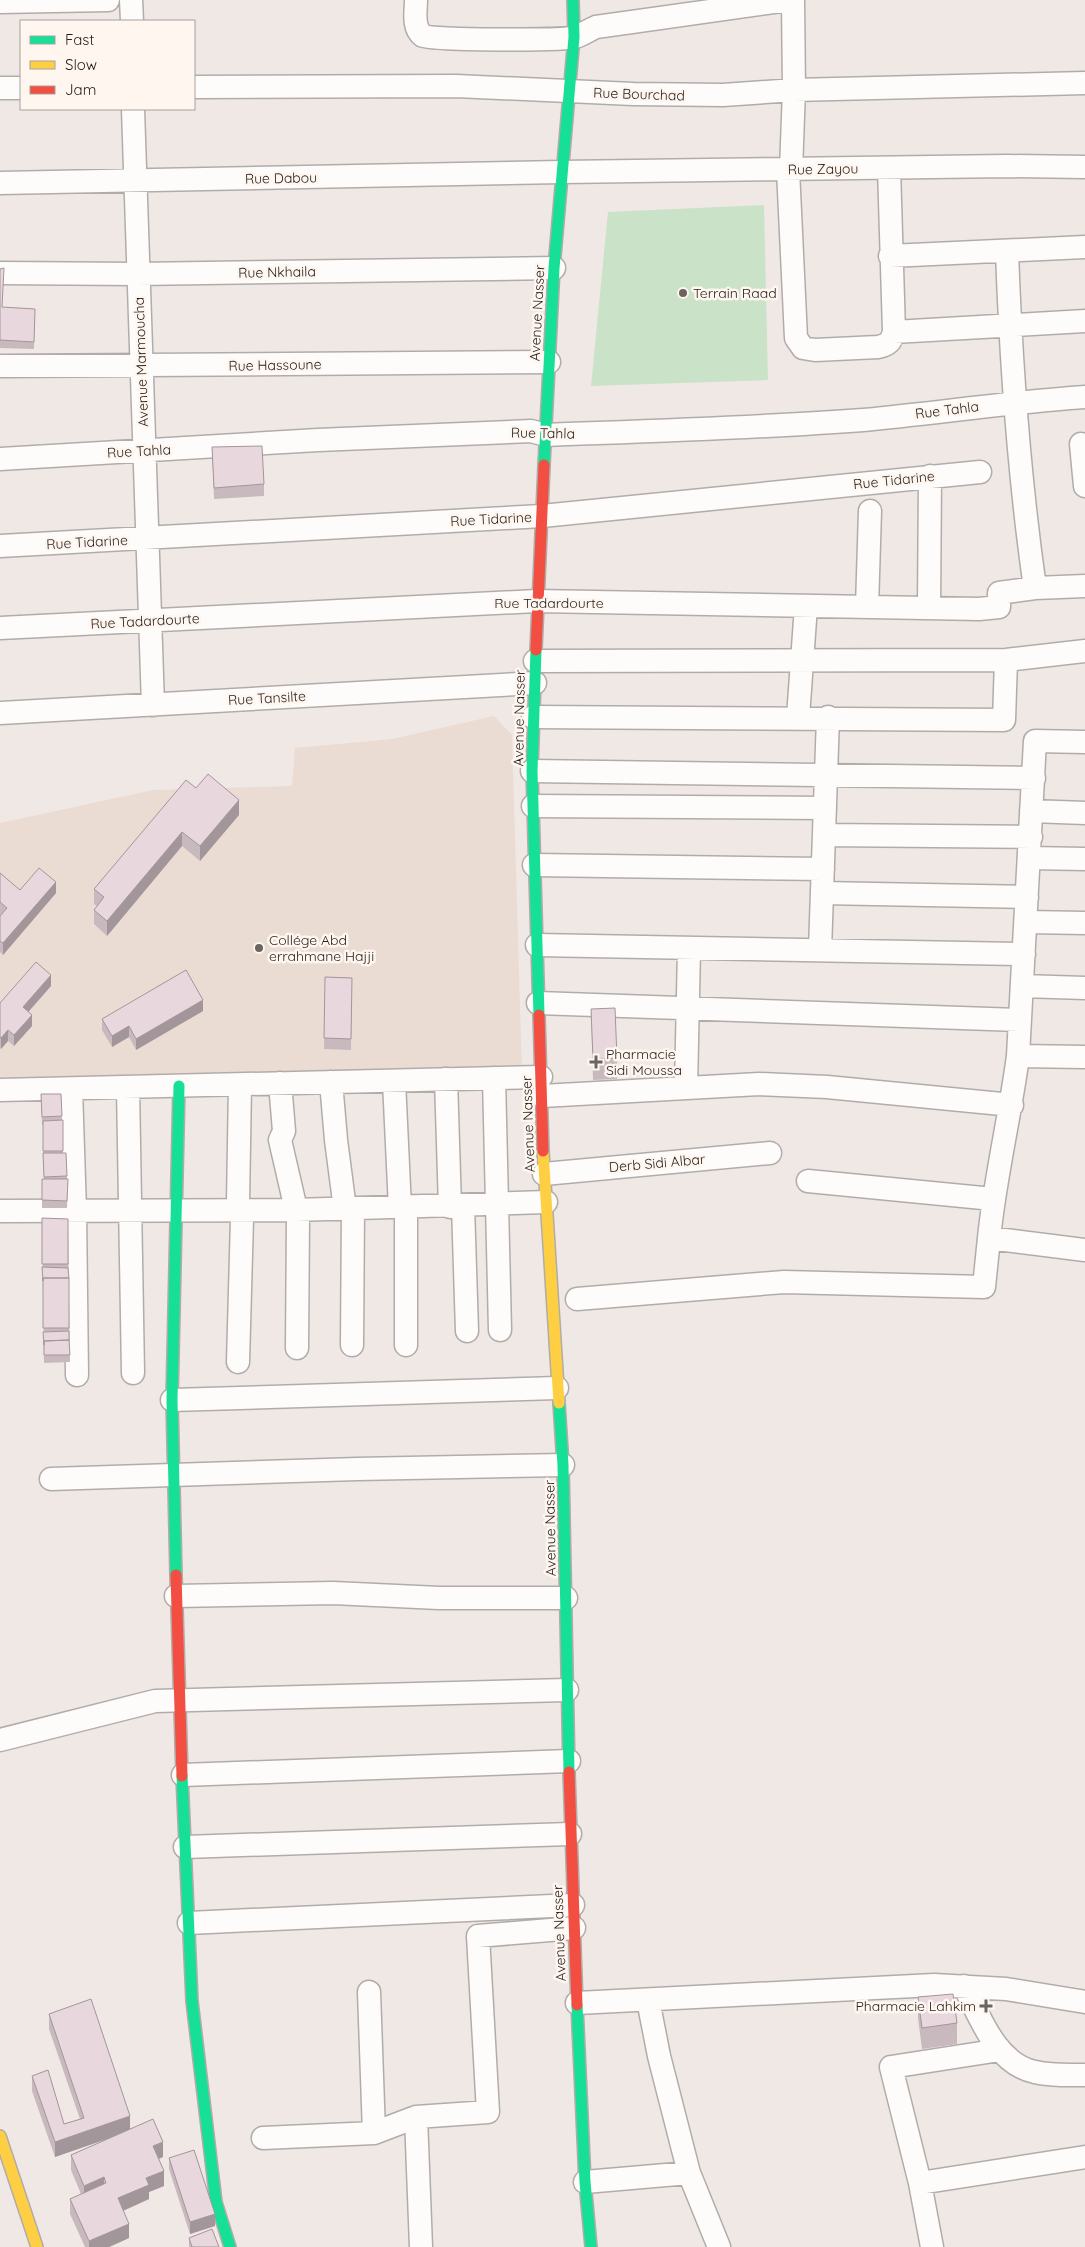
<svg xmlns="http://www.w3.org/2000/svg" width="1085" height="2247" font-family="Quicksand,sans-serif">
	<rect width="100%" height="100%" fill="#f0e8e4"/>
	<path fill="#ebdcd3" d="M 494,716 L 512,735 L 522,1073 L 0,1087 L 0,823 L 153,790 L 292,786 L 295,748 L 392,739 Z"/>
	<path fill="#cae2c8" d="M 764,205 L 768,380 L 591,386 L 608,212 Z"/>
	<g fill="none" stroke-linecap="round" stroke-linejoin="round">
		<defs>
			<path id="street" d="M 131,0 L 132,21
				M 416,0 C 416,11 412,28 423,36 C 430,40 564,41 575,37 C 582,35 589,30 596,27 L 788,0
				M 0,2 L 108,0
				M 194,87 L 456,86 L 633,94 L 723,95 L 794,90 L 1085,83
				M 0,88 L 21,88
				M 133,109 L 153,705
				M 788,170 L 796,338 L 803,348 L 815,350 L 878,347 C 888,345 891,342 894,332 L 889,168
				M 791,170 L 794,90 L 793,0
				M 0,183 L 562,172 L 1007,166 L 1085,167
				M 1007,252 C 1011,365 1019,476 1035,588
				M 890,256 L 1085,247
				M 0,273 L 137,274 L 554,268
				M 894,332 L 1085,321
				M 0,366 L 549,362
				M 1081,444 L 1085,486
				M 0,459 L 318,440 L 531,431 L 546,435 C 652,431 757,428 863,420 C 937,413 1011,402 1085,397
				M 0,546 L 542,516 L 980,472
				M 867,607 L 870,511
				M 929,608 L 930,476
				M 0,628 L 537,601 L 979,609 L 999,607 L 999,593 L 1035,588 L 1085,586
				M 535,661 L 1006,660 L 1085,651
				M 0,713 L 535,683
				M 533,717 L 1004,720 L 1006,660
				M 798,717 L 806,606
				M 532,771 L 1034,778
				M 533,806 L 825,808
				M 1031,811 L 1085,813
				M 824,835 L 1031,837
				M 1029,858 L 1085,859
				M 534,865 L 823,869
				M 822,893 L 1027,897
				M 1026,922 L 1085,923
				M 537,945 L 1024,954
				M 820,950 L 828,717
				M 1022,986 L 1085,988
				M 538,1003 L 1020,1020
				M 1018,1056 L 1085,1057
				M 494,1078 L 500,1330
				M 446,1079 L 450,1207
				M 394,1081 L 400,1208
				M 331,1082 L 336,1140 L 345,1209
				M 280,1083 L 284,1131 L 280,1140 L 298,1218 L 297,1348
				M 128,1087 L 133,1373
				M 686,1088 L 689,949
				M 71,1089 L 75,1211 L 77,1375
				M 0,1090 L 541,1077
				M 542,1096 L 759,1084 L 827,1087 L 1012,1105
				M 544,1174 L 770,1153
				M 808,1181 L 993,1199
				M 463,1206 L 467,1331
				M 0,1211 L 295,1210 L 546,1202
				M 989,1238 C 995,1177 1010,1117 1018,1056 L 1035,741 L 1085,742
				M 577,1299 L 784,1282 L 984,1287 L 989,1238 L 1085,1250
				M 352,1345 L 353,1209
				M 406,1345 L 406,1208
				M 238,1362 L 242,1219 L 238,1202 L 240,1085
				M 172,1400 L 557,1388
				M 51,1479 L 357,1469 L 563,1465
				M 176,1596 L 333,1593 L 439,1598 L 566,1598
				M 0,1740 L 155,1701 L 567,1690
				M 183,1775 L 569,1761
				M 185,1847 L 570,1834
				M 189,1923 L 573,1905
				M 964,1986 C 980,2017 996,2064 1035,2072 C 1051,2076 1068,2075 1085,2075
				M 369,1992 L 374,2133
				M 648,2000 L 659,2056 L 689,2173 L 719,2247
				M 577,2003 L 934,1985 L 1006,1989 L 1085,2002
				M 416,2117 L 421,2247
				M 263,2138 L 374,2133 L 416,2117 L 488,2112 L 478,1936 L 574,1928
				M 585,2182 L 689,2173
				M 920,2183 L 1085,2157
				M 932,2247 L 920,2183 L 891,2067 L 1000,2050"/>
			<path id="fast" d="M 544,465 L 554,268 L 574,37 L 573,0
				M 536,650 L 532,771 L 539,1015
				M 559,1403 L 563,1465 L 569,1772
				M 176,1575 L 172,1400 L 179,1086
				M 182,1776 L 192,2001 L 216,2202 L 230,2247
				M 577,2005 L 585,2182 L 591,2247"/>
			<path id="slow" d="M 543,1151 L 559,1403
				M 0,2136 L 37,2247"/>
			<path id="jam" d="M 536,650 L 544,465
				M 539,1015 L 543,1151
				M 176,1575 L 182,1776
				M 569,1772 L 577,2005"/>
		</defs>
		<use href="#street" stroke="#b2aca9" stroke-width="25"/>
		<use href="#fast" stroke="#b2aca9" stroke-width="14"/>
		<use href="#slow" stroke="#b2aca9" stroke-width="14"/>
		<use href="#jam" stroke="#b2aca9" stroke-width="14"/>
		<use href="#street" stroke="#fdfcfb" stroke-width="22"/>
		<use href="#fast" stroke="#16e098" stroke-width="11"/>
		<use href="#slow" stroke="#ffcf43" stroke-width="11"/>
		<use href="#jam" stroke="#f24e42" stroke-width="11"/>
	</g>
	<path fill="#c8b9bf" d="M 0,269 L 2,307 L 35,316 L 34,349 L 0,348 Z
		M 212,447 L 264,484 L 264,496 L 214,499 Z
		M 196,788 L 239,815 L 200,861 L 182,846 L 107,936 L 94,924 L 94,910 L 97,906 L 94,904 L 94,889 Z
		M 0,873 L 20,890 L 56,893 L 3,955 L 0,952 L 0,916 L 1,915 L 0,914 Z
		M 325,977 L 352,978 L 351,1050 L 324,1049 Z
		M 51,986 L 28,1012 L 32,1026 L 14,1046 L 8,1041 L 1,1049 L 0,1048 L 0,1003 Z
		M 591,1009 L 617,1058 L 617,1079 L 593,1080 Z
		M 203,1011 L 136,1050 L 129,1037 L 112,1047 L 102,1030 L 102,1019 Z
		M 41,1094 L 61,1094 L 62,1120 L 63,1120 L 63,1153 L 66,1153 L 67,1179 L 68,1179 L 67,1208 L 42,1208 L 42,1179 L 44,1179 L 43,1159 L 43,1125 L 42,1125 Z
		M 42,1218 L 68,1219 L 70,1362 L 44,1363 Z
		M 918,1997 L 957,2023 L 957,2044 L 922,2049 L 918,2018 Z
		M 49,2014 L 130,2129 L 163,2157 L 159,2159 L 164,2186 L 149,2192 L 149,2199 L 123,2211 L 129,2238 L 109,2247 L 85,2247 L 70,2214 L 70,2199 L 81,2194 L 71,2170 L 71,2155 L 112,2137 L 55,2157 L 32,2091 L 32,2076 L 64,2124 L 80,2119 L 49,2029 Z
		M 169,2158 L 215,2226 L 190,2234 L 169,2169 Z
		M 189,2238 L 219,2247 L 189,2247 Z"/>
	<path fill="#a3969b" d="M 239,800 L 239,815 L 200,861 L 200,846 Z
		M 182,832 L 182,846 L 107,936 L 107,921 Z
		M 56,882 L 56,893 L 3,955 L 3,943 Z
		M 51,975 L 51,986 L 23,1018 L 23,1007 Z
		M 203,1000 L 203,1011 L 136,1050 L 136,1039 Z
		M 32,1015 L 32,1026 L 14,1046 L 14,1035 Z
		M 129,1026 L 129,1037 L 112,1047 L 112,1036 Z
		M 8,1030 L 8,1041 L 1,1049 L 1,1038 Z
		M 130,2116 L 130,2131 L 55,2157 L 55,2142 Z
		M 163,2142 L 163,2157 L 153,2161 L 153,2146 Z
		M 164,2171 L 164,2186 L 149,2192 L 149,2199 L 118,2213 L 118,2198 L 146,2178 Z
		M 104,2177 L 104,2192 L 84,2200 L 84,2186 Z
		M 215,2214 L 215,2226 L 190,2234 L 190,2222 Z
		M 129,2224 L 129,2238 L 109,2247 L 89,2247 L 89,2241 Z"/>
	<path fill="#e9d7de" stroke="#a3969b" d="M 4,268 L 2,307 L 35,309 L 34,342 L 0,340 L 0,269 Z
		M 262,446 L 264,484 L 214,488 L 212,447 Z
		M 208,774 L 239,800 L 200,846 L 182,832 L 107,921 L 94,910 L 104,897 L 94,889 L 186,780 L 196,788 Z
		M 39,868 L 56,882 L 3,943 L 0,941 L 0,916 L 7,908 L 0,902 L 0,873 L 20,890 Z
		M 36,962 L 51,975 L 23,1007 L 32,1015 L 14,1035 L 8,1030 L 1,1038 L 0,1037 L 0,1003 Z
		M 186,970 L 203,1000 L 136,1039 L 129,1026 L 112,1036 L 102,1019 Z
		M 325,977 L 352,978 L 351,1039 L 324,1038 Z
		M 615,1008 L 617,1058 L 593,1059 L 591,1009 Z
		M 41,1094 L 61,1094 L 62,1116 L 42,1117 Z
		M 63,1120 L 63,1151 L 43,1151 L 43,1121 Z
		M 43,1153 L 66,1153 L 67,1176 L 44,1177 Z
		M 42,1179 L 68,1179 L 67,1201 L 42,1200 Z
		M 42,1218 L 68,1219 L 68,1264 L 42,1264 Z
		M 42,1267 L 68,1268 L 69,1278 L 43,1278 L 43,1281 Z
		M 43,1278 L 69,1278 L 69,1328 L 43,1328 Z
		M 69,1331 L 69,1340 L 44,1341 L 44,1345 L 43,1332 Z
		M 69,1340 L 70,1355 L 44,1355 L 44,1341 Z
		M 953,1994 L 957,2023 L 922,2028 L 918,1997 Z
		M 91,1999 L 130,2116 L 55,2142 L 32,2076 L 48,2070 L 64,2124 L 84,2118 L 49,2014 Z
		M 153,2119 L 163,2142 L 153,2146 L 164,2171 L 146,2178 L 149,2185 L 118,2198 L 129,2224 L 89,2241 L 70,2199 L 106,2183 L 104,2177 L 84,2186 L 71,2155 Z
		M 194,2150 L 215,2214 L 190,2222 L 169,2158 Z
		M 212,2229 L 219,2247 L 192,2247 L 189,2238 Z"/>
	<g fill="#6b6562" stroke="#fff6f0" stroke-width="2">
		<circle cx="683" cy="293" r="5"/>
		<circle cx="259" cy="948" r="5"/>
		<path d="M593.5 1054.5h5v5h5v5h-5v5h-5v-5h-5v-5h5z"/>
		<path d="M983.5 1998.5h5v5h5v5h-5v5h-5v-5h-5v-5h5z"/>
	</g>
	<g text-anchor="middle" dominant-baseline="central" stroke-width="5" stroke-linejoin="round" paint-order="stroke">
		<g font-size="14" fill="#241f1c" stroke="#fff6f0">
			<text transform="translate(639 94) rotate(2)">Rue Bourchad</text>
			<text transform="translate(823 169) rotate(-1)">Rue Zayou</text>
			<text transform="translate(281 178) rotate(-1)">Rue Dabou</text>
			<text transform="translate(277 272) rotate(-1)">Rue Nkhaila</text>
			<text transform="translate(537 313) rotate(-87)">Avenue Nasser</text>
			<text transform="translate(141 362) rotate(-92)">Avenue Marmoucha</text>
			<text transform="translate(275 365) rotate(-1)">Rue Hassoune</text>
			<text transform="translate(947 410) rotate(-7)">Rue Tahla</text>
			<text transform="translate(543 433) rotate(1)">Rue Tahla</text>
			<text transform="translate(139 451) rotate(-3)">Rue Tahla</text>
			<text transform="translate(894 480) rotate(-6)">Rue Tidarine</text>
			<text transform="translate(491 519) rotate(-3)">Rue Tidarine</text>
			<text transform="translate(87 542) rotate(-3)">Rue Tidarine</text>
			<text x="549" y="603">Rue Tadardourte</text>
			<text transform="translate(145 621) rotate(-3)">Rue Tadardourte</text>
			<text transform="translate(267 698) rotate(-3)">Rue Tansilte</text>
			<text transform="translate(519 718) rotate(-89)">Avenue Nasser</text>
			<text transform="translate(528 1124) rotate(-92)">Avenue Nasser</text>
			<text transform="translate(657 1163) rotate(-5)">Derb Sidi Albar</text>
			<text transform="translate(550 1528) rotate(-91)">Avenue Nasser</text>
			<text transform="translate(559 1933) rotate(-92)">Avenue Nasser</text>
		</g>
		<g font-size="14" fill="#241f1c" stroke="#fff6f0" text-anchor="start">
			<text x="693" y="293">Terrain Raad</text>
			<text x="269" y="940">Collége Abd<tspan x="269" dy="16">errahmane Hajji</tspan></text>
			<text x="606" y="1054">Pharmacie<tspan x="606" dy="16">Sidi Moussa</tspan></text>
			<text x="976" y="2006" text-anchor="end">Pharmacie Lahkim</text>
		</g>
	</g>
	<rect x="20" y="20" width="175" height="90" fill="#fff6f0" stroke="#a7a09b"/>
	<rect x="30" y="36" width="25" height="8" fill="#16e098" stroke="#a7a09b"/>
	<text x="65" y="45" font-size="15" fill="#241f1c">Fast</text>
	<rect x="30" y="61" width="25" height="8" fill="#ffcf43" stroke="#a7a09b"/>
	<text x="65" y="70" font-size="15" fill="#241f1c">Slow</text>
	<rect x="30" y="86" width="25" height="8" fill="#f24e42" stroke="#a7a09b"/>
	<text x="65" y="95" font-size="15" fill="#241f1c">Jam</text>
</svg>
